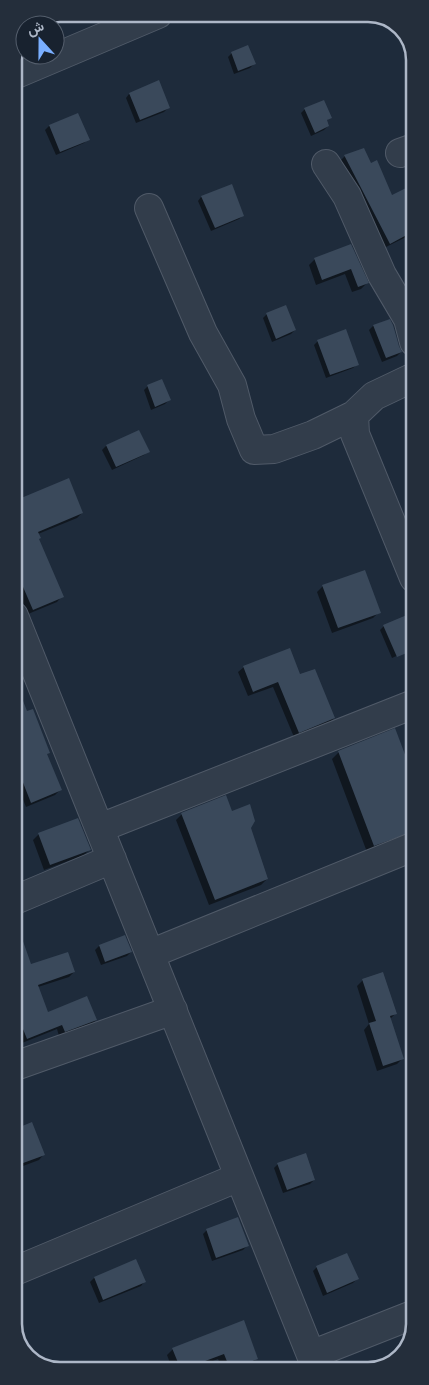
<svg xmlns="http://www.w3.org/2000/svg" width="429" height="1385" font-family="'PT Sans',Vazirmatn,sans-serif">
	<rect width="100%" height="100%" fill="#1e2b3b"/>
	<path fill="#0007" d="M 232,53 L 254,64 L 250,68 L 234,74 L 228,57 Z
		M 129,94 L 168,108 L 164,112 L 136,123 L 126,98 Z
		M 305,109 L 330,117 L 326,121 L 328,126 L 324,130 L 311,136 L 301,113 Z
		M 77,114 L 88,139 L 84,143 L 56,155 L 45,130 L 49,126 Z
		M 345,156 L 370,164 L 391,197 L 414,185 L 414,233 L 384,248 L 340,161 Z
		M 201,197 L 243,215 L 239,219 L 211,231 L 198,201 Z
		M 351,246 L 367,283 L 361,289 L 352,292 L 345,274 L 316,285 L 309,265 L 315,259 Z
		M 267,314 L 295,330 L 291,334 L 272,342 L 263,318 Z
		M 389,320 L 401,352 L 397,356 L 382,362 L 369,330 L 373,326 Z
		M 318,341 L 357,364 L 353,368 L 326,378 L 314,345 Z
		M 148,386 L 169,400 L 165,404 L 151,410 L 144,390 Z
		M 139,431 L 148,451 L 144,455 L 112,470 L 102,450 L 106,446 Z
		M 14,492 L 18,500 L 82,513 L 77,518 L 38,534 L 38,539 L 62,596 L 57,602 L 28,614 L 14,583 Z
		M 323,586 L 379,612 L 373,618 L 332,633 L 317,592 Z
		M 414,614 L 414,648 L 392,658 L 380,630 L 384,626 Z
		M 244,667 L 299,675 L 334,718 L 329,723 L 294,737 L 273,687 L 248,696 L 238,672 Z
		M 15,682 L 26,713 L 60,790 L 55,795 L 26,807 L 15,779 Z
		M 339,752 L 415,781 L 415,839 L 367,852 L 332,759 Z
		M 231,813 L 250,827 L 267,879 L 261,885 L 209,905 L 176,820 L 182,814 Z
		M 39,834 L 90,849 L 84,855 L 44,870 L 33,840 Z
		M 19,932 L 30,966 L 74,972 L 69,977 L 38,987 L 47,1014 L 96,1020 L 91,1025 L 59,1036 L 57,1029 L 22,1043 L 15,1027 L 15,934 Z
		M 99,946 L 131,952 L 127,956 L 101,965 L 95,950 Z
		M 363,980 L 396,1013 L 390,1019 L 403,1058 L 397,1064 L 377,1071 L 364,1030 L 369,1024 L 357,986 Z
		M 15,1130 L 44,1154 L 39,1160 L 15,1169 Z
		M 278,1164 L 314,1180 L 310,1184 L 283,1193 L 274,1168 Z
		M 207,1230 L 247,1246 L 243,1250 L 212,1261 L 203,1234 Z
		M 136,1261 L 144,1282 L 141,1286 L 99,1303 L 90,1282 L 94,1278 Z
		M 317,1267 L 357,1279 L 353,1283 L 323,1296 L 313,1271 Z
		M 243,1322 L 257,1358 L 251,1364 L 235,1370 L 223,1370 L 218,1359 L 187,1371 L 173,1371 L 167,1355 L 173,1349 Z"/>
	<path fill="#3a495b" d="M 248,45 L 256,64 L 238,71 L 231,52 Z
		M 159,80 L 170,108 L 140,120 L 129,93 Z
		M 324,100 L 332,118 L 327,120 L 329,126 L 315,133 L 304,108 Z
		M 78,113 L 90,140 L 60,152 L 49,125 Z
		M 364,148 L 371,163 L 377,160 L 392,195 L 414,184 L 414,231 L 390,244 L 344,155 Z
		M 232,184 L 244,216 L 215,228 L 201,196 Z
		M 351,244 L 369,283 L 358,287 L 351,269 L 322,280 L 314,258 Z
		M 286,305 L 296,330 L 276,339 L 266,313 Z
		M 390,319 L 393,325 L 399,346 L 402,352 L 386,358 L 373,325 Z
		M 346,329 L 359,365 L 330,375 L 317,340 Z
		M 162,379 L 171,400 L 155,407 L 147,385 Z
		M 139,430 L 150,452 L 116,467 L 106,445 Z
		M 69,478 L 83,513 L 38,532 L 41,538 L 39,539 L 64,597 L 33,610 L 14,566 L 14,501 Z
		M 365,570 L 381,613 L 338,628 L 322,585 Z
		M 414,612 L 414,650 L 397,657 L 383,625 Z
		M 290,648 L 300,674 L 315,669 L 335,718 L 299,733 L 278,682 L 253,692 L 243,666 Z
		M 15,683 L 16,683 L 27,711 L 33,709 L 50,753 L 47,754 L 62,790 L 31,803 L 15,762 Z
		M 395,728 L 415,781 L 415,831 L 374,846 L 338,751 Z
		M 226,795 L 232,811 L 250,804 L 255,821 L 251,828 L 268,879 L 215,900 L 181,813 Z
		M 78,818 L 91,850 L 50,865 L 38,833 Z
		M 15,924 L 17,924 L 31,964 L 68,952 L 75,972 L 38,985 L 48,1012 L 87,996 L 97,1020 L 65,1032 L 62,1025 L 27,1039 L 15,1009 Z
		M 125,935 L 132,952 L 105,962 L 99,945 Z
		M 383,972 L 397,1014 L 390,1016 L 404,1059 L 383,1066 L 369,1023 L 376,1021 L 362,979 Z
		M 32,1122 L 45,1155 L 15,1166 L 15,1129 Z
		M 306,1153 L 315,1180 L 287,1190 L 277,1163 Z
		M 238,1217 L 249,1246 L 216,1258 L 206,1229 Z
		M 347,1253 L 359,1279 L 327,1293 L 316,1266 Z
		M 136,1259 L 146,1282 L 103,1300 L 94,1277 Z
		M 244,1320 L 258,1359 L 230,1369 L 224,1354 L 181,1370 L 172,1348 Z"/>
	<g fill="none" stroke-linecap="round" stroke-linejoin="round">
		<defs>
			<path id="minor" d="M 14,75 L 158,14
				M 400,153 L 414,148
				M 326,164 L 347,196 L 382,275 L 408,319 L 414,342
				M 149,208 L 203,333 L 232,385 L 241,419 L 254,450 L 274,449 L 313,435 L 354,415
				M 414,377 L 374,396 L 354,415 L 355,434 L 414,578
				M 14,616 L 317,1370
				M 100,828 L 414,704
				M 15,900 L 112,859
				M 150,954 L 415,846
				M 15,1066 L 173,1010
				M 15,1271 L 239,1177
				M 311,1355 L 415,1314"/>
		</defs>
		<use href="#minor" stroke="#505a68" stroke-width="30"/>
		<use href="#minor" stroke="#323d4b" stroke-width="28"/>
	</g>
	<path d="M0 0H429V1385H0ZM60 22H368A38 38 0 0 1 406 60V1324A38 38 0 0 1 368 1362H60A38 38 0 0 1 22 1324V60A38 38 0 0 1 60 22Z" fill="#242e3b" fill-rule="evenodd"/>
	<path fill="none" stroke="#adb7c7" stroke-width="2.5" d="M60 22H368A38 38 0 0 1 406 60V1324A38 38 0 0 1 368 1362H60A38 38 0 0 1 22 1324V60A38 38 0 0 1 60 22Z"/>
	<g transform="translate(40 40) rotate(339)"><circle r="24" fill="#18222f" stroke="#545e6c"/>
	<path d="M0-4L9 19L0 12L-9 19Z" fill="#7aafff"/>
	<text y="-8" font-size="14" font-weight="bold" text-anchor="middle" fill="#adb7c7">ش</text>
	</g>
</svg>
